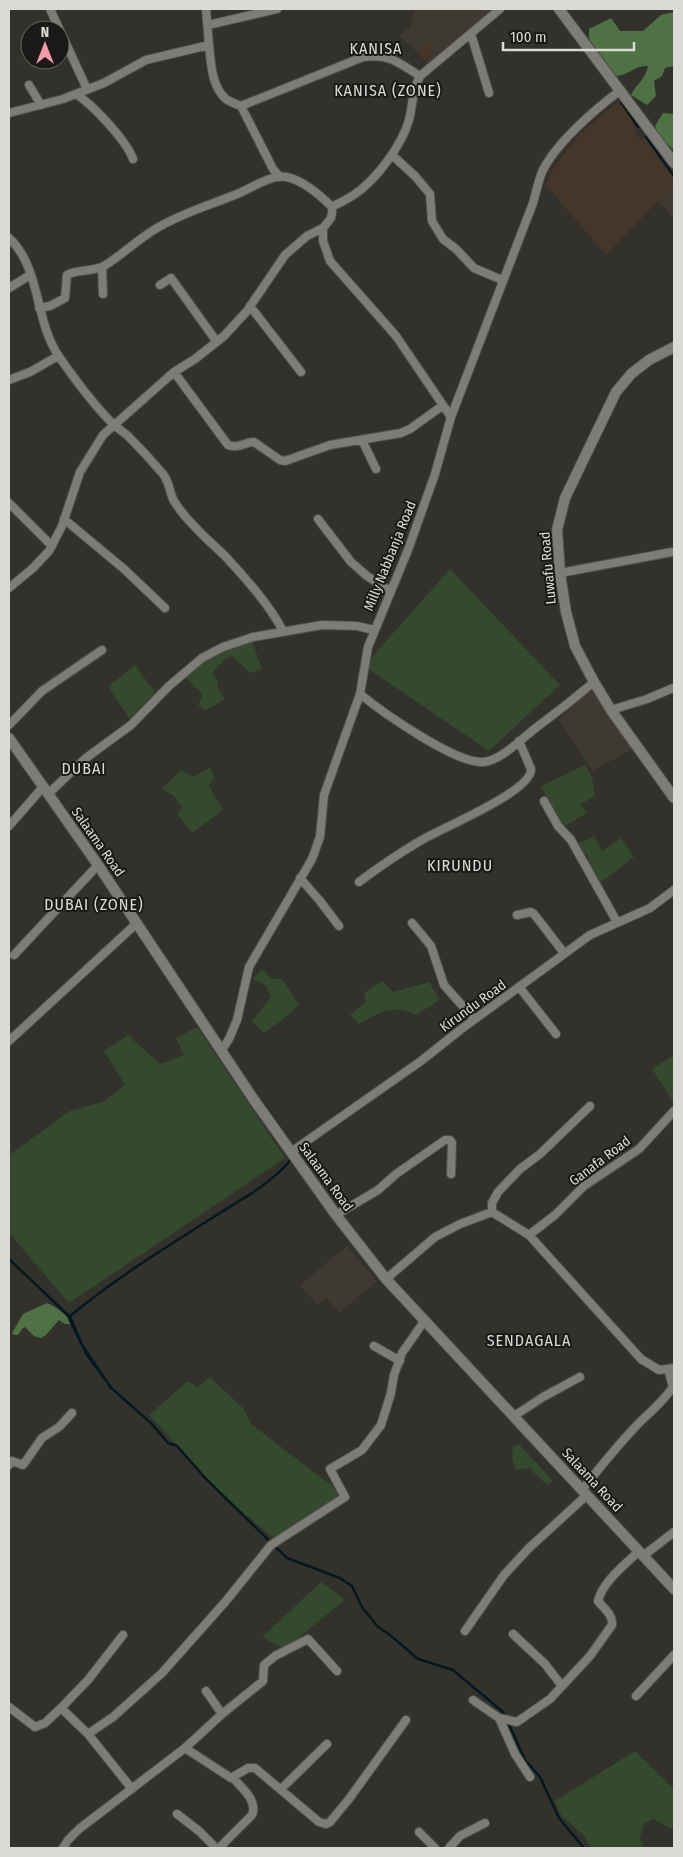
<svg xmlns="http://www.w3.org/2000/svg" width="683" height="1857" font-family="'Fira Sans Condensed',sans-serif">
	<rect width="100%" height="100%" fill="#33312c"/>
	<path fill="#3e3a2f" d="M 413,9 L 503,9 L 430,66 L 425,61 L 434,53 L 425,43 L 416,51 L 399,36 L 410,27 L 414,11 Z
		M 674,187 L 674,220 L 658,201 Z
		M 591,689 L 632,749 L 593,771 L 558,720 Z
		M 347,1246 L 377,1281 L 339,1313 L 326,1298 L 317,1305 L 300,1285 Z"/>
	<path fill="#453529" d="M 426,43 L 435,53 L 425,61 L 416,51 Z"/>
	<path fill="#443628" d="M 621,99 L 641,126 L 635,130 L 641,140 L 648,136 L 674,170 L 674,187 L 658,201 L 606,255 L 546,185 L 554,167 L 581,133 Z"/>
	<path fill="#334a2c" d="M 450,569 L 560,685 L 489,751 L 364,666 Z
		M 252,641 L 262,669 L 250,673 L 232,656 L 225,659 L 212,673 L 219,683 L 217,686 L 225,699 L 205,711 L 198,705 L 203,695 L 184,676 L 204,659 Z
		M 135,665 L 155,692 L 130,719 L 108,687 Z
		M 585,765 L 592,777 L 595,796 L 581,804 L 587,813 L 563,827 L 541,786 Z
		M 210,767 L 214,777 L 209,786 L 223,810 L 192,833 L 177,814 L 182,808 L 174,796 L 162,789 L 181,770 L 193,777 Z
		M 594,836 L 602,851 L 621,838 L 634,857 L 601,882 L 588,862 L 588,857 L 586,853 L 581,853 L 577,844 Z
		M 262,969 L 272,979 L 282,979 L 299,1005 L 280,1022 L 263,1033 L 252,1021 L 271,997 L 266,986 L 253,979 Z
		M 382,981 L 393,992 L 429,982 L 440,1000 L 416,1015 C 393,1004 380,1012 359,1024 L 350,1015 L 366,1002 L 364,993 Z
		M 197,1027 L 285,1158 L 69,1303 L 9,1233 L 9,1155 L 70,1111 L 103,1102 L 125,1085 L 104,1051 L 128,1035 L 160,1064 L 184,1055 L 176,1038 Z
		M 674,1055 L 674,1100 L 673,1101 L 652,1069 Z
		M 210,1377 L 244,1409 L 251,1424 L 335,1488 L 339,1497 L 276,1540 L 227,1499 L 149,1415 L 188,1381 L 197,1387 Z
		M 519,1444 L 553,1481 L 547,1485 L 529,1468 L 515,1470 L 512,1455 L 513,1447 Z
		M 321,1582 L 345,1600 L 284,1649 L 262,1637 Z
		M 635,1751 L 674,1789 L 674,1826 L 671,1829 L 653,1819 L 644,1824 L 640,1838 L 644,1848 L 591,1848 L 583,1835 L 561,1815 L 555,1801 Z"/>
	<path fill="#4f7244" d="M 674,12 L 674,66 L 665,68 L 662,76 L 654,81 L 656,96 L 647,105 L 631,95 C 637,83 646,79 648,66 C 632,66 631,75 616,76 L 589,39 L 589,29 L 611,18 L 620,31 L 643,31 L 661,15 Z
		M 663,113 L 674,114 L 674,150 L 660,138 L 655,126 Z
		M 47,1303 C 56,1307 67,1314 71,1324 L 65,1324 L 59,1320 L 46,1335 L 41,1338 L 34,1336 L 25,1327 L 22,1329 L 18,1335 L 14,1335 L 12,1333 L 23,1314 Z"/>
	<path fill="#041821" d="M 70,1317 L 73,1320 L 83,1344 L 112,1387 L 110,1388 L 86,1356 L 68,1319 Z"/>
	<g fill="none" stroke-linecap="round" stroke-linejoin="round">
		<path stroke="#041821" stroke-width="2.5" d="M 621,102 L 638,127
			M 646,137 L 674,176
			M 9,1259 L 71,1318
			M 70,1316 C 115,1279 163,1249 212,1218 C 238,1201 272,1184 291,1159
			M 109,1386 L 152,1424 L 168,1443 L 177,1446 L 206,1479 L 287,1558 L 340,1578 L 352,1586 L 362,1607 L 378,1627 L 390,1635 L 418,1659 L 453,1670 L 503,1712 L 505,1717
			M 508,1722 L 525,1760 L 540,1777 L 559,1818 L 584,1848"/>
		<defs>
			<path id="street" d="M 50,9 L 87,89
				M 208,25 L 277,9
				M 471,34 L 489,93
				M 209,45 C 211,62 211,86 226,99 C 230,102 236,104 241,106 L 273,169 L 280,177
				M 29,85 L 41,105
				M 76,94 C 93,105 126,140 133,159
				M 241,106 L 363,57 C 389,53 399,63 420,76
				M 9,113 L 63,99 L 104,83 L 146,60 L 209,45 L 206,9
				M 392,155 L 415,176 L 430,194 L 432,221 L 443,239 L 456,249 L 474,268 L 502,280
				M 332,207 C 339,203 348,199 355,194 C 376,180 402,145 409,120 C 413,105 412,90 420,76 L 500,9
				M 9,238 C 42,269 34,322 60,358 C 76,381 93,404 112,423 C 117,428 122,431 127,435 C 139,447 152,461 163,474 C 170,483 169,492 174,501 C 180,511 188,520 196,528 C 205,538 216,547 226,557 C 246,579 269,604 283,631
				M 102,267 L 103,294
				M 160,285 L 171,278 L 217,342
				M 9,288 L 30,275
				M 250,306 L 301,372
				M 39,308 L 50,306 L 65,298 L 67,275 C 76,269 93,272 104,266 C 122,255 138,239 157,228 C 182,213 210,205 237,194 C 252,188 271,174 287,177 C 304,181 320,195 332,207 L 332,213 L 331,218 L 323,228 L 323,241 L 330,261 L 396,336 L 451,417
				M 174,372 L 228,445 C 239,449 244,442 254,442 L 280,460 L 285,461 L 330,445 L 401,433 L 410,429 L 442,406
				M 9,380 L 30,372 L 58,356
				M 362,440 L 376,469
				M 9,503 L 52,546
				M 64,519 L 124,569 L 165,608
				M 318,519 L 351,562 L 367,576 L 390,591
				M 560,573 L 672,552
				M 9,588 L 33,568 L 49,551 L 62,526 L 80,472 L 103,435 L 174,372 L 195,359 L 224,336 L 247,311 L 285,255 L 307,236 L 323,228
				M 360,694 C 382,712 456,764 483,762 C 501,761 522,738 537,727 C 556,713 575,698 594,682
				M 611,710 L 647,699 L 673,688
				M 9,725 L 42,691 L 102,650
				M 48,794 L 86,758 L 131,725 L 169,686 L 202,658 L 223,647 L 253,637 L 322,625 L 357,626 L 374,630
				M 544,801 L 558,826 L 571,840 L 617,922
				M 9,826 L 43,787
				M 300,878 L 320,901 L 339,926
				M 359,882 C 379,867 398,854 420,841 C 439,829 532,792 531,769 L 519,741
				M 517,915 L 531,912 L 534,914 L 564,953
				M 412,923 L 431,946 L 444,985 L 474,1019
				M 14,955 L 98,865
				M 520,988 L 556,1034
				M 9,1041 L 137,923
				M 221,1051 L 229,1039 L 237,1020 L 249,967 L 312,859 L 320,837 L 324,795 L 360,694 L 368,647 L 408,550 L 435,474 L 451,417 L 533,203 C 536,193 538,182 542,172 C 555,144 595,109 621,90
				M 291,1152 L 421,1061 L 460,1030 L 590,935 L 650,908 L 674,890
				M 492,1212 L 492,1203 L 498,1192 L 520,1169 L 540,1154 L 590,1106
				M 336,1215 L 378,1190 L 396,1174 L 445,1140 L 450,1140 L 452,1143 L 451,1174
				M 529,1235 L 641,1359 L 659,1370 L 674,1368
				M 386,1279 L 435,1237 L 460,1224 L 492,1212 L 529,1235 L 555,1215 L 584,1186 L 639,1149 L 674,1111
				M 374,1346 L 400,1361
				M 514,1416 L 543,1397 L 580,1377
				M 9,1465 L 12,1461 L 23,1465 L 42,1438 L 59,1427 L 72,1413
				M 582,1490 C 600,1467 618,1445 638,1424 C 651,1411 662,1403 673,1387 L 668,1369
				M 643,1556 L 674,1532
				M 465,1631 L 504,1575 L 529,1548 L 587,1495
				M 513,1634 L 545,1664 L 562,1686
				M 206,1691 L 222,1714
				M 636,1696 L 674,1655
				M 473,1700 L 499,1718 L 515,1754 L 530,1777
				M 9,1707 L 35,1727 L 45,1723 L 61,1708 L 88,1734 L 132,1789
				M 61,1708 L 88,1680 L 123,1635
				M 499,1718 L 517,1722 L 550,1699 L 590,1656 L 612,1625 C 613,1614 604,1609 598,1601 C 603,1581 625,1565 639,1551
				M 88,1734 L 113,1717 L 162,1673 L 226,1601 L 271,1545 L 345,1497 L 330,1469 L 362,1450 L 381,1425 L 391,1393 L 394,1375 L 402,1353 L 425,1320
				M 185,1748 L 231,1778 L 248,1768 L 255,1768 L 319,1822 L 326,1824 L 330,1822 L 349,1799 L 406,1720
				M 281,1789 L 327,1744
				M 177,1814 L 199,1831 L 216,1848
				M 419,1832 L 435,1848
				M 63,1848 L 68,1840 L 79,1829 L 185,1748 L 222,1714 L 263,1681 L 264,1665 L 275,1656 L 308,1639 L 337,1671
				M 219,1848 L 252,1815 C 258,1801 242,1788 233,1778
				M 449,1848 L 460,1836 L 485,1823"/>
			<path id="secondary" d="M 559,9 L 674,163
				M 674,347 L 649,360 L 631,374 L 616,392 L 565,498 L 557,530 L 560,573 L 566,612 L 575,646 L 594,682 L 611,710 L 674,798
				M 9,738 L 98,865 L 254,1100 L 336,1215 L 386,1279 L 674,1589"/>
		</defs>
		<use href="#street" stroke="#514f4b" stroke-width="10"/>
		<use href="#secondary" stroke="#514f4b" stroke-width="12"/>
		<use href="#street" stroke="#7e7c76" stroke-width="8"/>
		<use href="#secondary" stroke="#7e7c76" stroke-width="10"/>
	</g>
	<g text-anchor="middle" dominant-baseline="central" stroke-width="4" stroke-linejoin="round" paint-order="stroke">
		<g font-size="14" fill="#dcdad7" stroke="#1a1917">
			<text transform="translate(390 556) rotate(-68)">Milly Nabbanja Road</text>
			<text transform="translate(548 568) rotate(-95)">Luwafu Road</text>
			<text transform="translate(98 842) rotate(55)">Salaama Road</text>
			<text transform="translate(473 1006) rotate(-36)">Kirundu Road</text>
			<text transform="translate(600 1161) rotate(-37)">Ganafa Road</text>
			<text transform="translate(326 1177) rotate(54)">Salaama Road</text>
			<text transform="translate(592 1480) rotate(47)">Salaama Road</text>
		</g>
		<g font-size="16" letter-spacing="1" fill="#dcdad7" stroke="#1a1917">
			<text x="376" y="48">KANISA</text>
			<text x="388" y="90">KANISA (ZONE)</text>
			<text x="84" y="768">DUBAI</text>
			<text x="460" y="865">KIRUNDU</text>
			<text x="94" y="904">DUBAI (ZONE)</text>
			<text x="529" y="1340">SENDAGALA</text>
		</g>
	</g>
	<rect width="683" height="1857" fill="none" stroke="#dcdad7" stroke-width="20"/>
	<g transform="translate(45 45)"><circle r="24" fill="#1a1917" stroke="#686664"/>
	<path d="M0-4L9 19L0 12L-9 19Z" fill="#f39aa7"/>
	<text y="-8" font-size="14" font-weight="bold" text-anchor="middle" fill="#dcdad7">N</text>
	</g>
	<path d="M503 42v8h131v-8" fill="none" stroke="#dcdad7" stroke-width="2.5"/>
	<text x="510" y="42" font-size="15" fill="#dcdad7" stroke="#1a1917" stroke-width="4" paint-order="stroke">100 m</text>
</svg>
